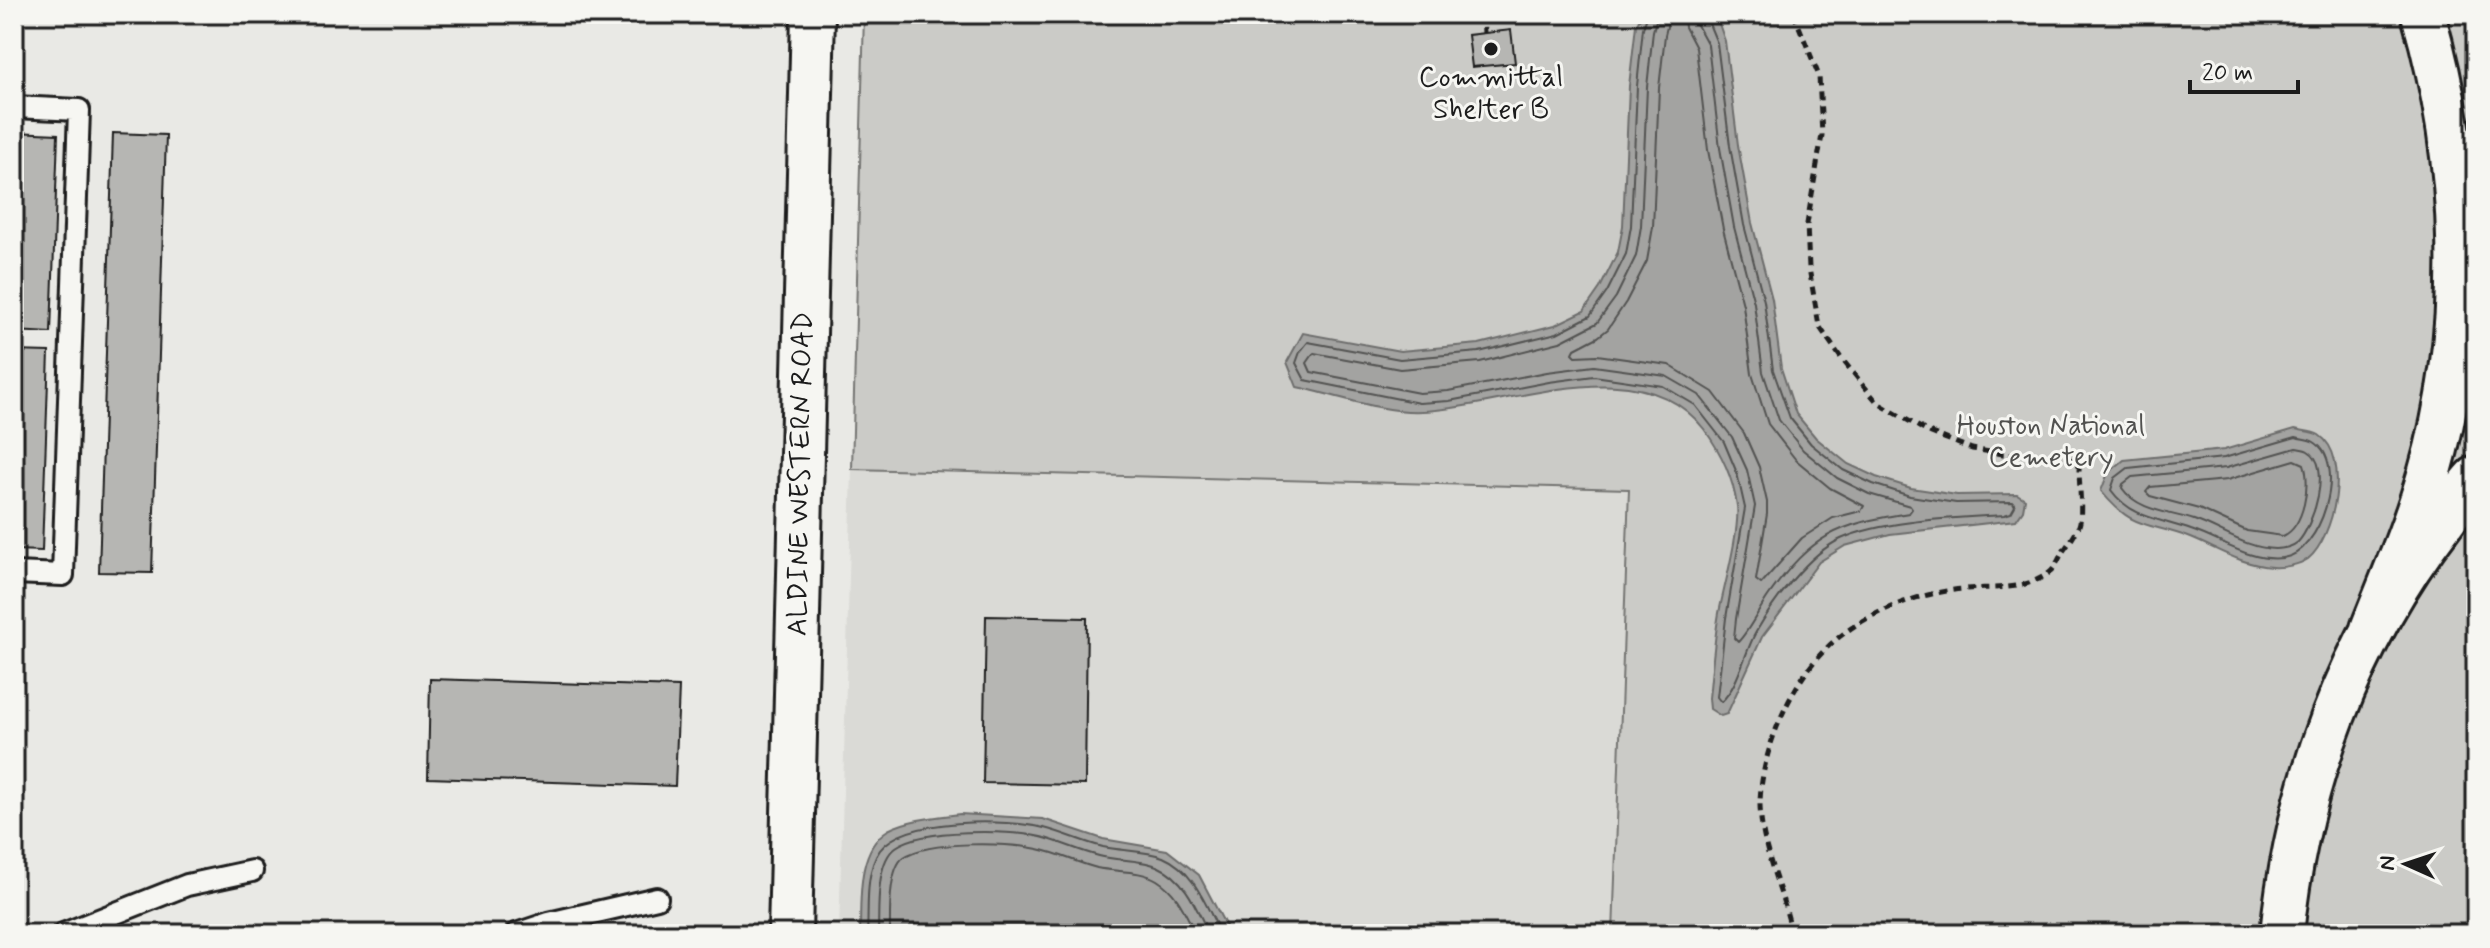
<svg xmlns="http://www.w3.org/2000/svg" width="2490" height="948" font-family="Mynerve,sans-serif">
	<rect width="100%" height="100%" fill="#e9e9e5"/>
	<filter id="ink" filterUnits="userSpaceOnUse"><feTurbulence type="fractalNoise" baseFrequency=".0125" numOctaves="2"/><feDisplacementMap in="SourceGraphic" scale="16" xChannelSelector="R" yChannelSelector="G"/><feConvolveMatrix kernelMatrix="1 2 1 2 8 2 1 2 1" color-interpolation-filters="sRGB"/></filter>
	<g filter="url(#ink)">
		<path fill="#dadad6" d="M 852,469 L 1629,489 L 1613,934 L 839,934 Z"/>
		<path fill="#cbcbc7" stroke="#747472" stroke-width="2" d="M 864,14 L 2476,14 L 2476,934 L 1613,934 L 1629,489 L 852,469 Z"/>
		<path fill="#a3a3a1" stroke="#6d6d6c" stroke-width="2" d="M 1642,14 L 1710,14 L 1718,21 L 1725,41 L 1738,145 L 1752,223 L 1772,299 L 1781,368 L 1796,414 L 1816,438 L 1848,464 L 1876,477 L 1911,488 L 1957,495 L 2017,494 L 2025,499 L 2023,510 L 2016,520 L 1890,534 L 1845,546 L 1819,562 L 1762,637 L 1727,714 L 1721,716 L 1710,709 L 1709,698 C 1712,670 1714,641 1719,613 C 1724,587 1740,530 1737,506 C 1733,477 1721,452 1704,429 C 1640,345 1508,408 1422,411 C 1382,413 1337,395 1297,387 L 1287,362 L 1303,333 L 1400,351 L 1479,344 L 1555,325 L 1584,311 L 1600,288 L 1618,252 L 1623,226 L 1629,86 L 1636,25 Z
			M 2295,429 C 2302,431 2313,431 2319,435 C 2352,457 2334,538 2308,559 C 2299,565 2283,568 2272,567 C 2242,565 2218,549 2191,538 C 2149,522 2133,531 2101,491 L 2108,473 L 2124,460 L 2224,450 Z
			M 960,814 L 1043,819 L 1103,839 L 1167,850 L 1199,875 L 1230,934 L 860,934 C 861,903 856,849 888,830 C 909,819 937,817 960,814 Z"/>
		<g fill="none" stroke-linecap="round" stroke-linejoin="round">
			<path stroke="#525251" stroke-width="2" d="M 1648,14 L 1643,28 L 1637,86 L 1631,226 L 1626,254 L 1607,292 L 1590,316 L 1557,333 L 1479,352 L 1400,359 L 1308,342 L 1300,352 L 1296,363 L 1305,380 L 1419,403 L 1449,401 L 1549,382 L 1594,376 L 1663,386 L 1695,405 L 1724,442 L 1737,473 L 1745,508 L 1726,618 L 1717,697 L 1721,702 C 1739,686 1744,653 1756,632 C 1774,601 1808,554 1841,539 C 1883,520 1957,518 2004,515 L 2011,513 L 2015,506 L 2013,502 L 1956,503 L 1910,496 L 1873,484 L 1843,470 L 1811,444 L 1790,418 L 1773,370 L 1764,301 L 1744,225 L 1730,146 L 1717,43 L 1705,14
				M 1658,14 L 1653,31 L 1647,87 L 1641,226 L 1636,256 L 1616,297 L 1597,323 L 1560,342 L 1480,362 L 1400,369 L 1314,353 L 1307,363 L 1311,372 L 1419,393 L 1448,391 L 1547,372 L 1594,366 L 1666,376 L 1699,395 L 1732,437 L 1747,470 L 1755,506 L 1736,619 L 1734,638 L 1738,642 C 1749,631 1759,609 1769,595 C 1812,535 1837,524 1909,513 L 1912,509 L 1910,506 L 1869,494 L 1837,478 L 1803,450 L 1779,420 L 1763,372 L 1754,303 L 1734,227 L 1720,148 L 1708,45 L 1696,23 L 1695,14
				M 1670,14 L 1665,35 L 1659,88 L 1653,227 L 1647,261 L 1626,302 L 1608,329 L 1598,337 L 1575,349 L 1573,353 L 1576,356 L 1597,355 L 1669,365 L 1713,392 L 1744,433 L 1759,467 L 1767,502 L 1767,514 L 1756,580 L 1761,584 L 1802,538 L 1833,518 L 1861,511 L 1864,506 L 1830,488 L 1796,460 L 1768,424 L 1752,374 L 1743,305 L 1723,229 L 1708,150 L 1696,48 L 1685,27 L 1683,14
				M 2296,437 C 2301,439 2309,439 2314,442 C 2349,463 2321,554 2283,558 C 2249,562 2222,540 2191,530 C 2160,519 2131,518 2111,490 L 2115,478 L 2128,468 L 2224,458 Z
				M 2296,448 C 2300,449 2305,449 2308,451 C 2333,465 2313,526 2298,542 C 2292,547 2283,549 2275,549 C 2245,548 2221,529 2194,520 C 2169,512 2138,511 2122,488 L 2123,484 L 2132,477 L 2226,468 Z
				M 2295,460 L 2304,464 C 2311,484 2304,527 2283,536 L 2247,531 L 2199,509 L 2150,496 L 2146,492 L 2150,487 L 2227,480 Z
				M 867,934 C 869,909 864,872 880,850 C 905,817 1007,819 1044,828 C 1064,833 1083,842 1103,847 C 1121,851 1145,850 1163,857 C 1194,870 1206,906 1221,934
				M 878,934 C 879,911 875,862 896,847 C 923,828 1009,830 1041,837 C 1061,842 1079,851 1099,856 C 1118,861 1142,859 1159,867 C 1186,879 1197,910 1209,934
				M 890,934 C 890,916 888,868 904,857 C 930,840 1008,843 1038,849 C 1058,853 1077,863 1097,868 C 1115,872 1141,870 1157,880 C 1178,893 1185,913 1196,934"/>
		</g>
		<path fill="#b6b6b3" stroke="#1c1c1c" stroke-width="2" d="M 1511,30 L 1515,63 L 1472,67 L 1468,35 Z
			M 14,132 L 58,134 L 51,333 L 14,331 Z
			M 113,133 L 166,135 L 152,573 L 99,572 Z
			M 14,351 L 49,352 L 42,551 L 14,550 Z
			M 986,616 L 1087,618 L 1085,785 L 983,783 Z
			M 430,679 L 679,687 L 675,786 L 428,778 Z"/>
		<g fill="none" stroke-linecap="round" stroke-linejoin="round">
			<defs>
				<path id="service" d="M 14,107 L 79,110 L 63,575 L 14,573
					M 63,934 L 187,885 L 252,871
					M 516,934 L 549,923 L 657,898"/>
				<path id="minor" d="M 2372,629 C 2392,578 2414,528 2429,475 C 2472,325 2466,164 2423,14
					M 790,934 L 813,14
					M 2282,934 C 2297,784 2350,641 2442,522 C 2453,507 2464,491 2476,478"/>
			</defs>
			<use href="#service" stroke="#1c1c1c" stroke-width="26"/>
			<use href="#minor" stroke="#1c1c1c" stroke-width="48"/>
			<path stroke="#1c1c1c" stroke-width="5" stroke-dasharray="8 6" stroke-linecap="butt" d="M 1483,14 L 1484,33
				M 1792,934 C 1783,891 1761,849 1760,805 C 1760,757 1787,691 1820,655 C 1852,619 1907,596 1954,590 C 1986,586 2021,593 2049,573 C 2055,569 2058,560 2062,553 C 2068,544 2078,532 2080,522 C 2082,505 2079,484 2079,467 L 2066,456 L 2003,454 L 1972,449 L 1926,431 L 1878,403 L 1841,358 L 1819,326 L 1809,268 L 1807,224 L 1822,135 L 1819,76 L 1794,14"/>
			<use href="#service" stroke="#f6f6f2" stroke-width="20"/>
			<use href="#minor" stroke="#f6f6f2" stroke-width="42"/>
		</g>
	</g>
	<circle fill="#1c1c1c" stroke="#f6f6f2" stroke-width="3" cx="1491" cy="49" r="8"/>
	<g text-anchor="middle" dominant-baseline="central" stroke-width="6" stroke-linejoin="round" paint-order="stroke">
		<g font-size="28" fill="#1c1c1c" stroke="#f6f6f2">
			<text x="1491" y="78">Committal<tspan x="1491" dy="32">Shelter B</tspan></text>
		</g>
		<g font-size="28" fill="#51514f" stroke="#f6f6f2">
			<text x="2051" y="426">Houston National<tspan x="2051" dy="32">Cemetery</tspan></text>
		</g>
		<g font-size="28" fill="#1c1c1c" stroke="#f6f6f2">
			<text transform="translate(801 474) rotate(-89)">ALDINE WESTERN ROAD</text>
		</g>
	</g>
	<rect width="2490" height="948" fill="none" stroke="#f6f6f2" stroke-width="48"/>
	<rect x="24" y="24" width="2442" height="900" fill="none" stroke="#1c1c1c" stroke-width="3" filter="url(#ink)"/>
	<g transform="translate(2406 864) rotate(273)" stroke="#f6f6f2" stroke-width="6" paint-order="stroke">
	<path d="M0-6L14 30L0 20L-14 30Z" fill="#1c1c1c"/>
	<text y="-12" font-size="22" font-weight="bold" text-anchor="middle" fill="#1c1c1c">N</text>
	</g>
	<path d="M2190 80v12h108v-12" fill="none" stroke="#1c1c1c" stroke-width="4"/>
	<text x="2202" y="80" font-size="24" fill="#1c1c1c" stroke="#f6f6f2" stroke-width="6" paint-order="stroke">20 m</text>
</svg>
